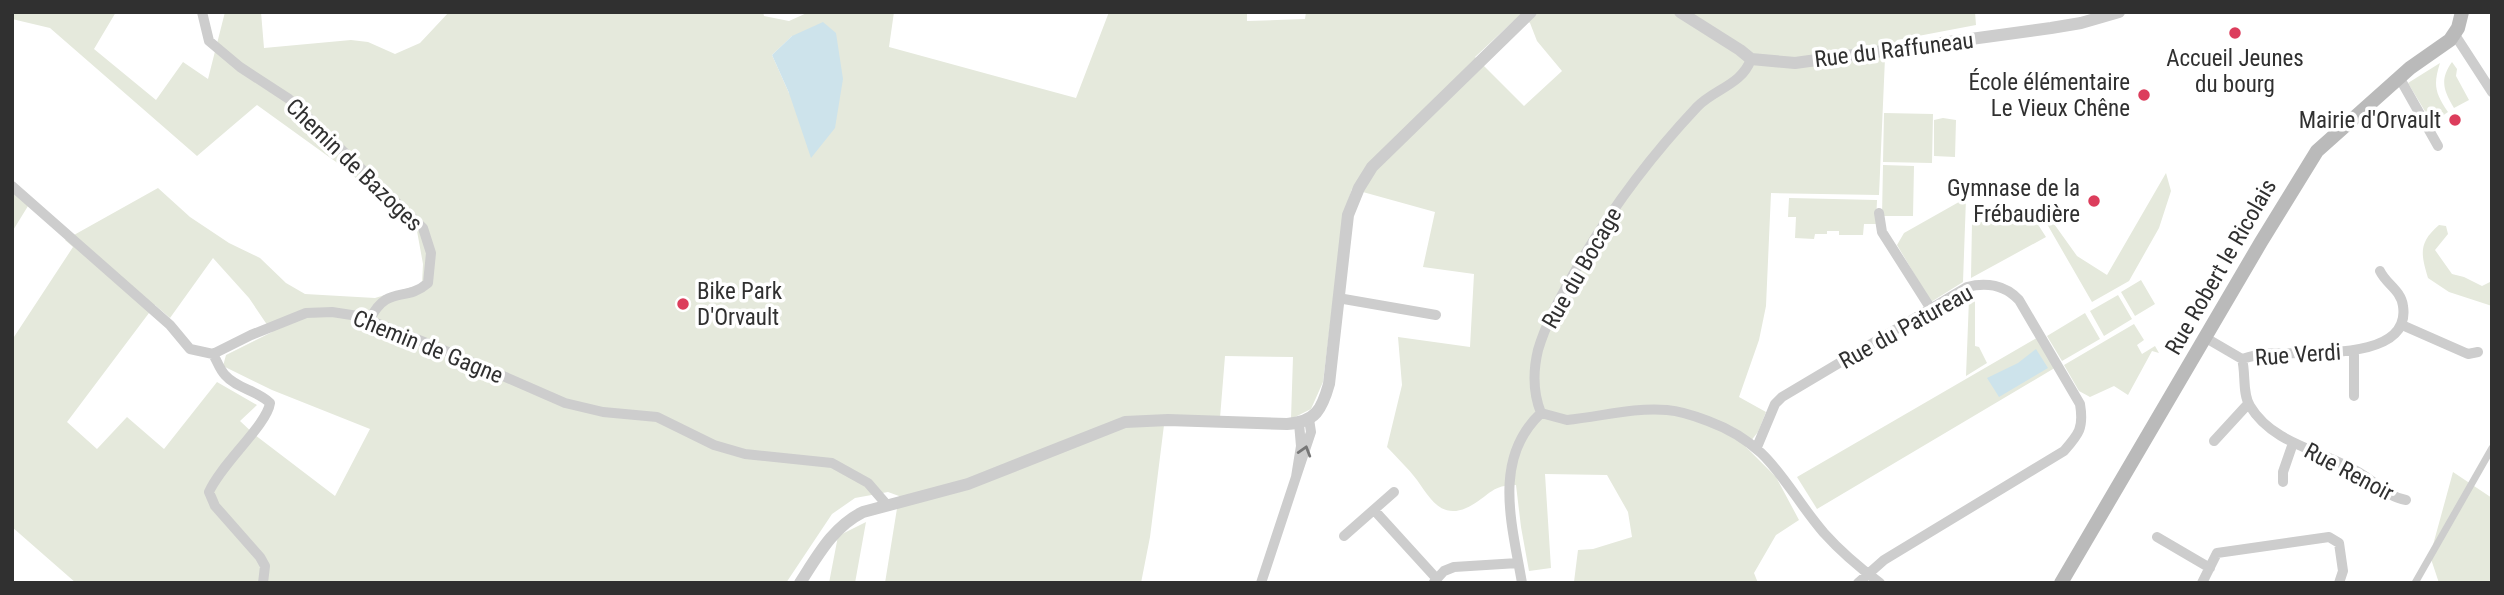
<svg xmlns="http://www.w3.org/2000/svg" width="2504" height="595" font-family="'Roboto Condensed',sans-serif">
	<rect width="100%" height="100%" fill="#fff"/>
	<path fill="#e5e9dc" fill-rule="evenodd" d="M 12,12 L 116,12 L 94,49 L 156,100 L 183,62 L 208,79 L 225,12 L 261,12 L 264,48 L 351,40 L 368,42 L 395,54 L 420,43 L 449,12 L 763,12 L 764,16 L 789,21 L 809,12 L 894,12 L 889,47 L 1076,98 L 1109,12 L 1247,12 L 1247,21 L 1305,19 L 1306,12 L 1975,12 L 1976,25 L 1897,40 L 1885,58 L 1879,195 L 1771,193 L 1766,306 L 1759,340 L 1739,397 L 1766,412 L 1758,432 L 1746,447 L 1776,477 L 1799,520 L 1776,535 L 1754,573 L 1758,583 L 1574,582 L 1578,550 L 1593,549 L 1632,537 L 1628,512 L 1607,475 L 1545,474 L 1551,568 L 1529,571 L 1521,527 L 1516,485 C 1492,485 1491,494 1472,505 C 1443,522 1431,500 1417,480 C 1408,468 1397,458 1387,447 L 1402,385 L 1398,337 L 1470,347 L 1474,274 L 1423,267 L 1435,212 L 1352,189 L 1344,212 L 1323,382 L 1311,409 L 1291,419 L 1293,357 L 1225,356 L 1220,418 L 1165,417 L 1150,537 L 1141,583 L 885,583 L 899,496 L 888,492 L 855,498 L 832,514 L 786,583 L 76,583 L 12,527 L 12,340 L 73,247 L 65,240 L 158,188 L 190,217 L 229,243 L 260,258 L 286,283 L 305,294 L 375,298 L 422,284 L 423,264 L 417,231 L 343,167 L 257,105 L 197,156 L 50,28 L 12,19 ZM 1520,15 L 1530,23 L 1537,41 L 1562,71 L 1524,106 L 1475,57 ZM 792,36 L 789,93 L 772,55 ZM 213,258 L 249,298 L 272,332 L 226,355 L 223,366 L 272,390 L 370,429 L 335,496 L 255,435 L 240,421 L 257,405 L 217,382 L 164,449 L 127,417 L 97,449 L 67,422 L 155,305 L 170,318 Z
		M 2452,62 L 2457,69 L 2456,76 L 2469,100 L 2454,108 C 2444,91 2439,80 2452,62 Z
		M 2440,63 C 2433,85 2435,93 2448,112 L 2432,123 L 2408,83 Z
		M 1884,113 L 1933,114 L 1932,163 L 1883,162 Z
		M 1943,118 L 1956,120 L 1955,157 L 1934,156 L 1934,120 Z
		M 1883,165 L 1914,166 L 1913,216 L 1882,216 Z
		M 2166,173 L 2171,191 L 2159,228 L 2129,281 L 2092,302 L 2047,224 L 2052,221 L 2077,256 L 2107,275 Z
		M 12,191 L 28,206 L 12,232 Z
		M 1789,198 L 1877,200 L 1876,224 L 1864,224 L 1863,235 L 1839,235 L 1839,231 L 1827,231 L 1827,234 L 1815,234 L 1814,239 L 1795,238 L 1796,217 L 1788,217 Z
		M 1966,198 L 1963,282 L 1931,302 L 1897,245 L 1904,233 Z
		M 1972,222 L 2037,223 L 2046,237 L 1971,278 Z
		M 2439,225 L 2446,226 L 2448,234 L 2435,250 L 2452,274 L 2464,277 L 2482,286 L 2492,281 L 2492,306 L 2449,292 L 2428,278 C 2421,254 2418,243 2439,225 Z
		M 2141,280 L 2155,304 L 2135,316 L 2121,292 Z
		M 2118,295 L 2132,319 L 2104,336 L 2090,311 Z
		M 1975,296 L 1975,346 L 1979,347 L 1987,363 L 1966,376 L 1969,299 Z
		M 2085,313 L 2100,339 L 2062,361 L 2047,336 Z
		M 2134,324 L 2144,340 L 2137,345 L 2142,354 L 2155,346 L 2159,353 L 2152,351 L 2128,395 L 2114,386 L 2090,397 L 2079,391 L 2064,365 Z
		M 2040,336 L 2058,366 L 1817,509 L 1797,477 Z
		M 2453,472 L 2492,498 L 2492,583 L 2439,583 L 2430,556 Z
		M 866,522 L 855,583 L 829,583 L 838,536 Z"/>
	<path fill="#cde3eb" d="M 823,22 L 836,33 L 843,79 L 835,128 L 811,158 L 789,93 L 772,55 L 792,36 Z
		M 2036,349 L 2048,368 L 1999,397 L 1987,378 L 2018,363 Z"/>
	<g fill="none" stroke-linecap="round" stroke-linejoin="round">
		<path stroke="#cdcdcd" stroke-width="7" d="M 2415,583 L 2492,448"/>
		<path stroke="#cdcdcd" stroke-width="10" d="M 202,12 L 209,41 L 240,67 L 289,99 L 423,228 L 431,253 L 428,283 C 405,303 388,284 370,319
			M 2455,35 L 2492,92
			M 1751,59 C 1742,85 1714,89 1697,107 C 1650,157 1608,213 1574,273 C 1560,298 1546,323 1538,350 C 1533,371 1533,393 1541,413 L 1567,420 C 1600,417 1633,407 1667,410 C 1681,411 1695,416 1708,421 C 1773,445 1783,485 1824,533 C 1841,552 1860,568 1880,583
			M 2399,77 L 2438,146
			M 12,186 L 170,325 L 190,349 L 213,354 L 251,335 L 306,313 L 332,312 L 358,316 L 439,348 L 565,403 L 603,412 L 657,417 L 714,445 L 745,454 L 832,463 L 868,483 L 887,505
			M 1879,213 L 1882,232 L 1931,309
			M 1338,298 L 1436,315
			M 2402,325 L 2468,354 L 2478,352
			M 2206,338 L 2242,359 C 2249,357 2256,355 2263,354 C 2297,350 2412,365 2403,306 C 2401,290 2386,284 2380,271
			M 213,354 C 217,361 220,370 225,375 C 237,389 257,390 270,403 C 267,425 221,464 209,492 L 215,506 L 260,557 L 265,566 L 263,583
			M 2242,359 C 2246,373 2242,394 2250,406 C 2273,445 2325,451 2360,473 C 2376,482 2387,497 2406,500
			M 2354,396 L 2354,351
			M 1299,423 L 1301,446 L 1296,477 L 1311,432 L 1309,419
			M 2214,441 L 2248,404
			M 1757,447 L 1775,404 L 1782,397 L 1967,287 C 1986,282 2005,285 2019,300 L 2080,404 C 2084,428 2079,434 2064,451 L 1884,560 L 1858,583
			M 2283,482 L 2283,472 L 2293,443
			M 1374,510 L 1436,578
			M 1344,536 L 1394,492
			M 2157,537 L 2210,568
			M 1434,582 L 1444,571 L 1454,567 L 1518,563
			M 1261,583 L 1296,477
			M 1522,583 C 1512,524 1492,459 1541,413
			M 2202,583 L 2217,553 L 2329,537 L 2339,543 L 2343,571 L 2339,583"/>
		<path stroke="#cdcdcd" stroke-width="12" d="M 1680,12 L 1740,50 L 1751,59 L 1795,63 L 2051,28 L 2081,23 L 2119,12
			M 800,583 C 818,555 833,527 863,512 L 968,484 L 1125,422 L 1168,420 L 1287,424 C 1316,422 1322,409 1329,384 L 1348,215 L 1359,188 L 1372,167 L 1531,12"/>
		<path stroke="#bababa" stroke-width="14" d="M 2061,583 L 2261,242 L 2317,151 L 2410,68 L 2450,40 L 2458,28 L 2462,12"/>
	</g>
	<defs><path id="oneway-chevron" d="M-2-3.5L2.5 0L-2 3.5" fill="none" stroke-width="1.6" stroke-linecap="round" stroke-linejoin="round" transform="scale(1.75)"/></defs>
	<use stroke="#777" href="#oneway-chevron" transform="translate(1305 451) rotate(-73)"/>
	<g fill="#dc3d5c" stroke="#fff" stroke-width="2.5">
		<circle cx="2235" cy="33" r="7"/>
		<circle cx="2144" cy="95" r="7"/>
		<circle cx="2455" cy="120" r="7"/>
		<circle cx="2094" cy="201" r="7"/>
		<circle cx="683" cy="304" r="7"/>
	</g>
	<g text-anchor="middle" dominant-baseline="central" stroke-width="7" stroke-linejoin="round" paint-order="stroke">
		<g font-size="23" fill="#303030" stroke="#fff">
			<text transform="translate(1894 50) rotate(-7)">Rue du Raffuneau</text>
			<text transform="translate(354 165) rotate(44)">Chemin de Bazoges</text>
			<text transform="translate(2221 267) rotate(-60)">Rue Robert le Ricolais</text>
			<text transform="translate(1582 268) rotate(-60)">Rue du Bocage</text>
			<text transform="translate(1906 327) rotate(-29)">Rue du Patureau</text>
			<text transform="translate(428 347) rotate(22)">Chemin de Gagne</text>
			<text transform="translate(2298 355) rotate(-4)">Rue Verdi</text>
			<text transform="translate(2349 472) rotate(28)">Rue Renoir</text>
		</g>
		<g font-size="23" fill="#303030" stroke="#fff" text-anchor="end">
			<text x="2235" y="58" text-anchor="middle">Accueil Jeunes<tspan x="2235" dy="26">du bourg</tspan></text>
			<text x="2130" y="82">École élémentaire<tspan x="2130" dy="26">Le Vieux Chêne</tspan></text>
			<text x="2441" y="120">Mairie d'Orvault</text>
			<text x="2080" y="188">Gymnase de la<tspan x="2080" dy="26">Frébaudière</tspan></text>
			<text x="697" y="291" text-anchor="start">Bike Park<tspan x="697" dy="26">D'Orvault</tspan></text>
		</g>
	</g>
	<rect width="2504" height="595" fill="none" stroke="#303030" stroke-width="28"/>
</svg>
